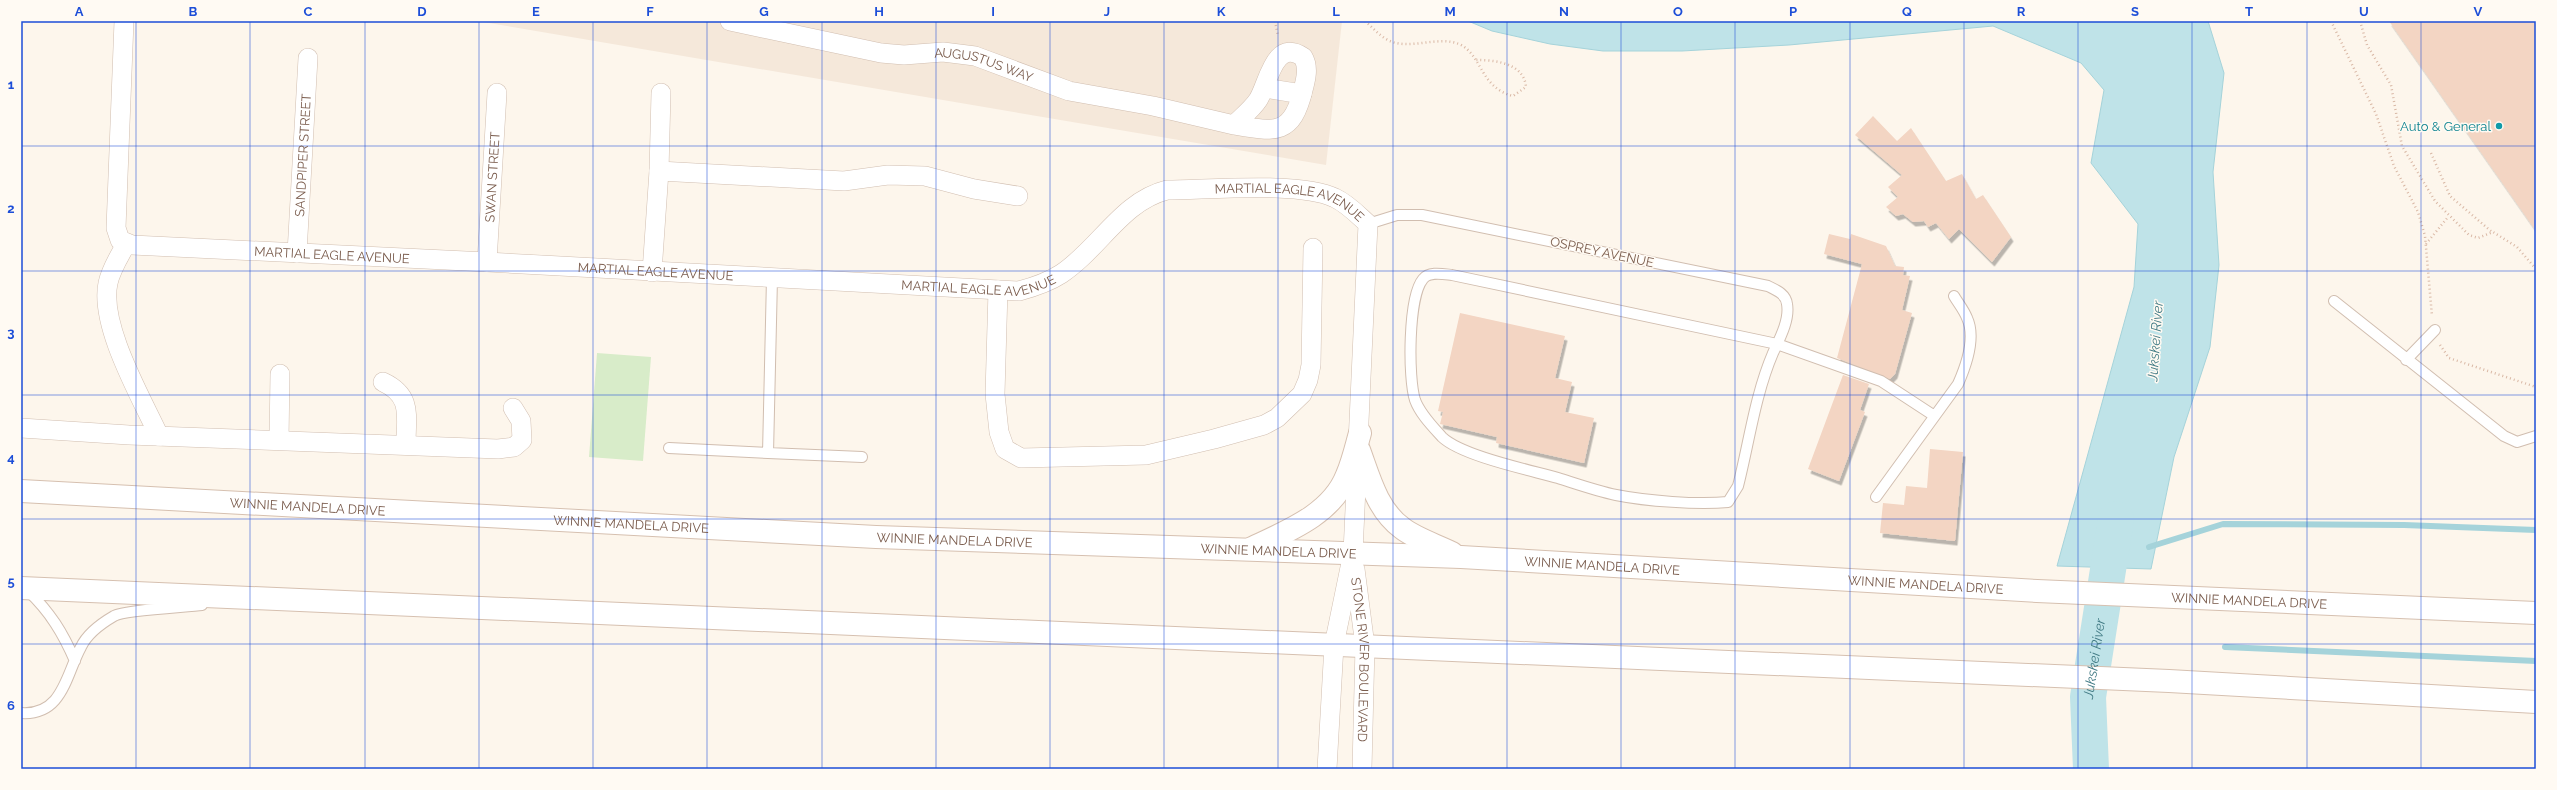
<svg xmlns="http://www.w3.org/2000/svg" width="2557" height="790" font-family="Raleway,sans-serif">
	<defs>
		<filter id="shadow"><feDropShadow dx="2.5" dy="4.5" stdDeviation="0" flood-color="#0004"/></filter>
	</defs>
	<rect width="100%" height="100%" fill="#fdf6ec"/>
	<path fill="#f5e8da" d="M 477,21 L 1342,21 L 1326,165 Z"/>
	<path fill="#d8ecc9" d="M 597,353 L 651,357 L 643,461 L 589,457 Z"/>
	<path fill="#bfe3e8" stroke="#a5d3da" d="M 1468,21 L 2208,21 L 2224,73 L 2213,172 L 2219,265 L 2210,347 L 2174,457 L 2151,569 L 2057,566 L 2134,287 L 2138,224 L 2091,163 L 2104,90 L 2081,63 L 1993,26 L 1789,45 L 1682,51 L 1603,51 L 1550,44 L 1492,31 Z"/>
	<g fill="none" stroke-linecap="round" stroke-linejoin="round">
		<path stroke="#a5d3da" stroke-width="6" d="M 2149,547 L 2223,524 L 2404,525 L 2536,530
			M 2225,647 L 2536,661"/>
		<path stroke="#bfe3e8" stroke-width="36" id="s1" d="M 2091,769 L 2088,697 L 2116,519"/>
	</g>
	<path fill="#f3d5c3" filter="url(#shadow)" d="M 2389,21 L 2536,21 L 2536,231 Z
		M 1873,116 L 1897,141 L 1911,128 L 1946,181 L 1962,174 L 1976,199 L 1983,195 L 2011,237 L 1992,262 L 1959,229 L 1949,239 L 1936,223 L 1928,227 L 1924,221 L 1913,222 L 1903,214 L 1896,216 L 1886,207 L 1898,197 L 1888,187 L 1902,175 L 1855,135 Z
		M 1829,234 L 1850,239 L 1851,234 L 1886,246 L 1895,266 L 1904,267 L 1903,275 L 1910,276 L 1902,310 L 1912,313 L 1895,374 L 1890,379 L 1837,358 L 1862,264 L 1824,254 Z
		M 1460,313 L 1565,336 L 1555,378 L 1572,382 L 1565,412 L 1594,418 L 1584,463 L 1496,443 L 1497,437 L 1440,424 L 1443,412 L 1438,411 Z
		M 1843,375 L 1869,384 L 1860,410 L 1865,412 L 1839,481 L 1808,469 Z
		M 1930,449 L 1963,452 L 1955,541 L 1880,533 L 1883,503 L 1904,505 L 1906,486 L 1927,488 Z"/>
	<g fill="none" stroke-linecap="round" stroke-linejoin="round">
		<defs>
			<path id="lane" d="M 1368,224 L 1397,215 L 1422,215 L 1768,286 C 1776,290 1786,294 1787,304 C 1790,320 1779,340 1773,353 C 1755,395 1749,443 1738,486 L 1728,502 C 1698,505 1646,501 1616,495 C 1597,491 1577,484 1558,478 C 1530,470 1462,456 1442,437 C 1433,427 1420,414 1415,400 C 1408,378 1408,297 1423,279 C 1429,271 1443,274 1452,275 L 1777,344 L 1881,381 L 1933,415
				M 2334,301 L 2504,436 L 2517,442 L 2536,436
				M 2406,360 L 2435,330
				M 669,448 L 768,453 L 772,278
				M 768,453 L 862,457
				M 1876,497 L 1958,384 C 1966,366 1976,337 1967,318 C 1964,310 1958,303 1954,296
				M 28,591 C 50,612 63,633 75,661
				M 21,713 C 63,716 66,674 81,647 C 87,634 102,623 114,616 C 123,610 187,607 202,605"/>
			<g id="street">
				<path id="s2" d="M 124,21 L 116,228 L 120,240 L 132,245 L 487,262 L 1019,291 C 1034,287 1047,283 1061,274 C 1099,249 1122,201 1167,190 C 1208,190 1301,181 1335,198 C 1348,204 1358,215 1368,224 L 1353,553 L 1334,645 L 1327,769"/>
				<path id="s3" d="M 730,21 L 881,53 L 904,55 L 943,52 L 975,56 L 1069,91 L 1153,106 L 1234,125 C 1242,117 1252,109 1258,100 C 1268,85 1274,37 1303,57 C 1309,67 1306,79 1303,90 C 1292,136 1275,132 1234,125"/>
				<path d="M 1265,88 L 1302,94"/>
				<path d="M 659,171 L 844,181 L 888,175 L 925,176 L 974,189 L 1018,196"/>
				<path d="M 126,244 C 119,257 111,269 108,283 C 99,325 141,397 159,436"/>
				<path id="s4" d="M 297,253 L 308,58"/>
				<path id="s5" d="M 487,262 L 497,93"/>
				<path d="M 652,272 L 659,171 L 661,93"/>
				<path d="M 998,290 L 995,394 L 999,432 L 1005,449 L 1021,458 L 1146,455 L 1214,439 L 1264,425 L 1277,418 L 1302,394 L 1308,380 L 1311,365 L 1313,248"/>
				<path d="M 383,382 C 413,396 406,416 406,445"/>
				<path d="M 21,428 L 129,435 L 498,449 L 514,447 L 522,440 L 521,421 L 513,408"/>
				<path d="M 279,440 L 280,374"/>
				<path id="s6" d="M 1355,569 L 1365,646 L 1362,769"/>
			</g>
			<g id="secondary">
				<path d="M 1359,450 C 1369,477 1377,510 1402,528 C 1416,539 1436,545 1452,553"/>
				<path id="s7" d="M 21,491 L 876,537 L 1461,557 L 2037,591 L 2536,613"/>
				<path d="M 1252,548 C 1288,531 1332,514 1347,475 C 1353,461 1356,447 1360,433"/>
				<path d="M 21,588 L 2169,681 L 2536,702"/>
			</g>
		</defs>
		<use href="#lane" stroke="#d1beb0" stroke-width="12"/>
		<use href="#street" stroke="#d1beb0" stroke-width="20"/>
		<use href="#secondary" stroke="#d6c0b0" stroke-width="24"/>
		<path stroke="#d9b8a5" stroke-width="2.5" stroke-dasharray="1 3" stroke-linecap="butt" d="M 1275,21 L 1278,36
			M 1365,21 C 1372,27 1378,34 1386,39 C 1408,52 1436,35 1459,44 C 1483,55 1479,87 1513,96 L 1526,87 C 1524,63 1495,60 1476,60
			M 2331,21 L 2376,114 L 2394,166 L 2418,212 L 2425,236 L 2432,316
			M 2360,21 L 2367,45 L 2391,85 L 2402,146 L 2435,201 L 2469,235 L 2478,238 L 2493,232 L 2517,247 L 2536,269
			M 2431,153 L 2450,196 L 2492,232
			M 2426,244 L 2448,217
			M 2440,345 L 2449,358 L 2536,387"/>
		<use href="#lane" stroke="#fff" stroke-width="10"/>
		<use href="#street" stroke="#fff" stroke-width="19"/>
		<use href="#secondary" stroke="#fff" stroke-width="22"/>
	</g>
	<path fill="none" stroke="#1d4ed8" stroke-width="1" stroke-opacity="0.55" d="M 136,21 L 136,769M 250,21 L 250,769M 365,21 L 365,769M 479,21 L 479,769M 593,21 L 593,769M 707,21 L 707,769M 822,21 L 822,769M 936,21 L 936,769M 1050,21 L 1050,769M 1164,21 L 1164,769M 1278,21 L 1278,769M 1393,21 L 1393,769M 1507,21 L 1507,769M 1621,21 L 1621,769M 1735,21 L 1735,769M 1850,21 L 1850,769M 1964,21 L 1964,769M 2078,21 L 2078,769M 2192,21 L 2192,769M 2307,21 L 2307,769M 2421,21 L 2421,769M 21,146 L 2536,146M 21,271 L 2536,271M 21,395 L 2536,395M 21,519 L 2536,519M 21,644 L 2536,644"/>
	<circle fill="#0f9aa8" stroke="#fffaf3" stroke-width="1.5" cx="2499" cy="126" r="4"/>
	<g text-anchor="middle" dominant-baseline="central" stroke-width="3" stroke-linejoin="round" paint-order="stroke">
		<g font-size="13" fill="#7a5c4d" stroke="#fffaf3">
			<text stroke="none"><textPath href="#s3" startOffset="259">AUGUSTUS WAY</textPath></text>
			<text stroke="none"><textPath href="#s4" startOffset="98">SANDPIPER STREET</textPath></text>
			<text stroke="none"><textPath href="#s5" startOffset="85">SWAN STREET</textPath></text>
			<text stroke="none"><textPath href="#s2" startOffset="1429">MARTIAL EAGLE AVENUE</textPath></text>
			<text transform="translate(1602 252) rotate(12)">OSPREY AVENUE</text>
			<text stroke="none"><textPath href="#s2" startOffset="433">MARTIAL EAGLE AVENUE</textPath></text>
			<text stroke="none"><textPath href="#s2" startOffset="757">MARTIAL EAGLE AVENUE</textPath></text>
			<text stroke="none"><textPath href="#s2" startOffset="1081">MARTIAL EAGLE AVENUE</textPath></text>
			<text stroke="none"><textPath href="#s7" startOffset="287">WINNIE MANDELA DRIVE</textPath></text>
			<text stroke="none"><textPath href="#s7" startOffset="611">WINNIE MANDELA DRIVE</textPath></text>
			<text stroke="none"><textPath href="#s7" startOffset="935">WINNIE MANDELA DRIVE</textPath></text>
			<text stroke="none"><textPath href="#s7" startOffset="1259">WINNIE MANDELA DRIVE</textPath></text>
			<text stroke="none"><textPath href="#s7" startOffset="1583">WINNIE MANDELA DRIVE</textPath></text>
			<text stroke="none"><textPath href="#s7" startOffset="1907">WINNIE MANDELA DRIVE</textPath></text>
			<text stroke="none"><textPath href="#s7" startOffset="2231">WINNIE MANDELA DRIVE</textPath></text>
			<text stroke="none"><textPath href="#s6" startOffset="91">STONE RIVER BOULEVARD</textPath></text>
		</g>
		<g font-size="13" fill="#0d838f" stroke="#fffaf3" text-anchor="end">
			<text x="2491" y="126">Auto &amp; General</text>
		</g>
		<g font-size="14" font-style="italic" fill="#437c86" stroke="#fffaf3">
			<text transform="translate(2155 341) rotate(-86)">Jukskei River</text>
			<text stroke="none"><textPath href="#s1" startOffset="111">Jukskei River</textPath></text>
		</g>
	</g>
	<rect width="2557" height="790" fill="none" stroke="#fffaf3" stroke-width="44"/>
	<rect x="22" y="22" width="2513" height="746" fill="none" stroke="#1d4ed8" stroke-width="1.5"/>
	<g font-size="13" text-anchor="middle" font-weight="bold" fill="#1d4ed8">
		<text x="79" y="16">A</text>
		<text x="193" y="16">B</text>
		<text x="308" y="16">C</text>
		<text x="422" y="16">D</text>
		<text x="536" y="16">E</text>
		<text x="650" y="16">F</text>
		<text x="764" y="16">G</text>
		<text x="879" y="16">H</text>
		<text x="993" y="16">I</text>
		<text x="1107" y="16">J</text>
		<text x="1221" y="16">K</text>
		<text x="1336" y="16">L</text>
		<text x="1450" y="16">M</text>
		<text x="1564" y="16">N</text>
		<text x="1678" y="16">O</text>
		<text x="1793" y="16">P</text>
		<text x="1907" y="16">Q</text>
		<text x="2021" y="16">R</text>
		<text x="2135" y="16">S</text>
		<text x="2249" y="16">T</text>
		<text x="2364" y="16">U</text>
		<text x="2478" y="16">V</text>
		<text x="11" y="89">1</text>
		<text x="11" y="213">2</text>
		<text x="11" y="337">3</text>
		<text x="11" y="462">4</text>
		<text x="11" y="586">5</text>
		<text x="11" y="710">6</text>
	</g>
</svg>
